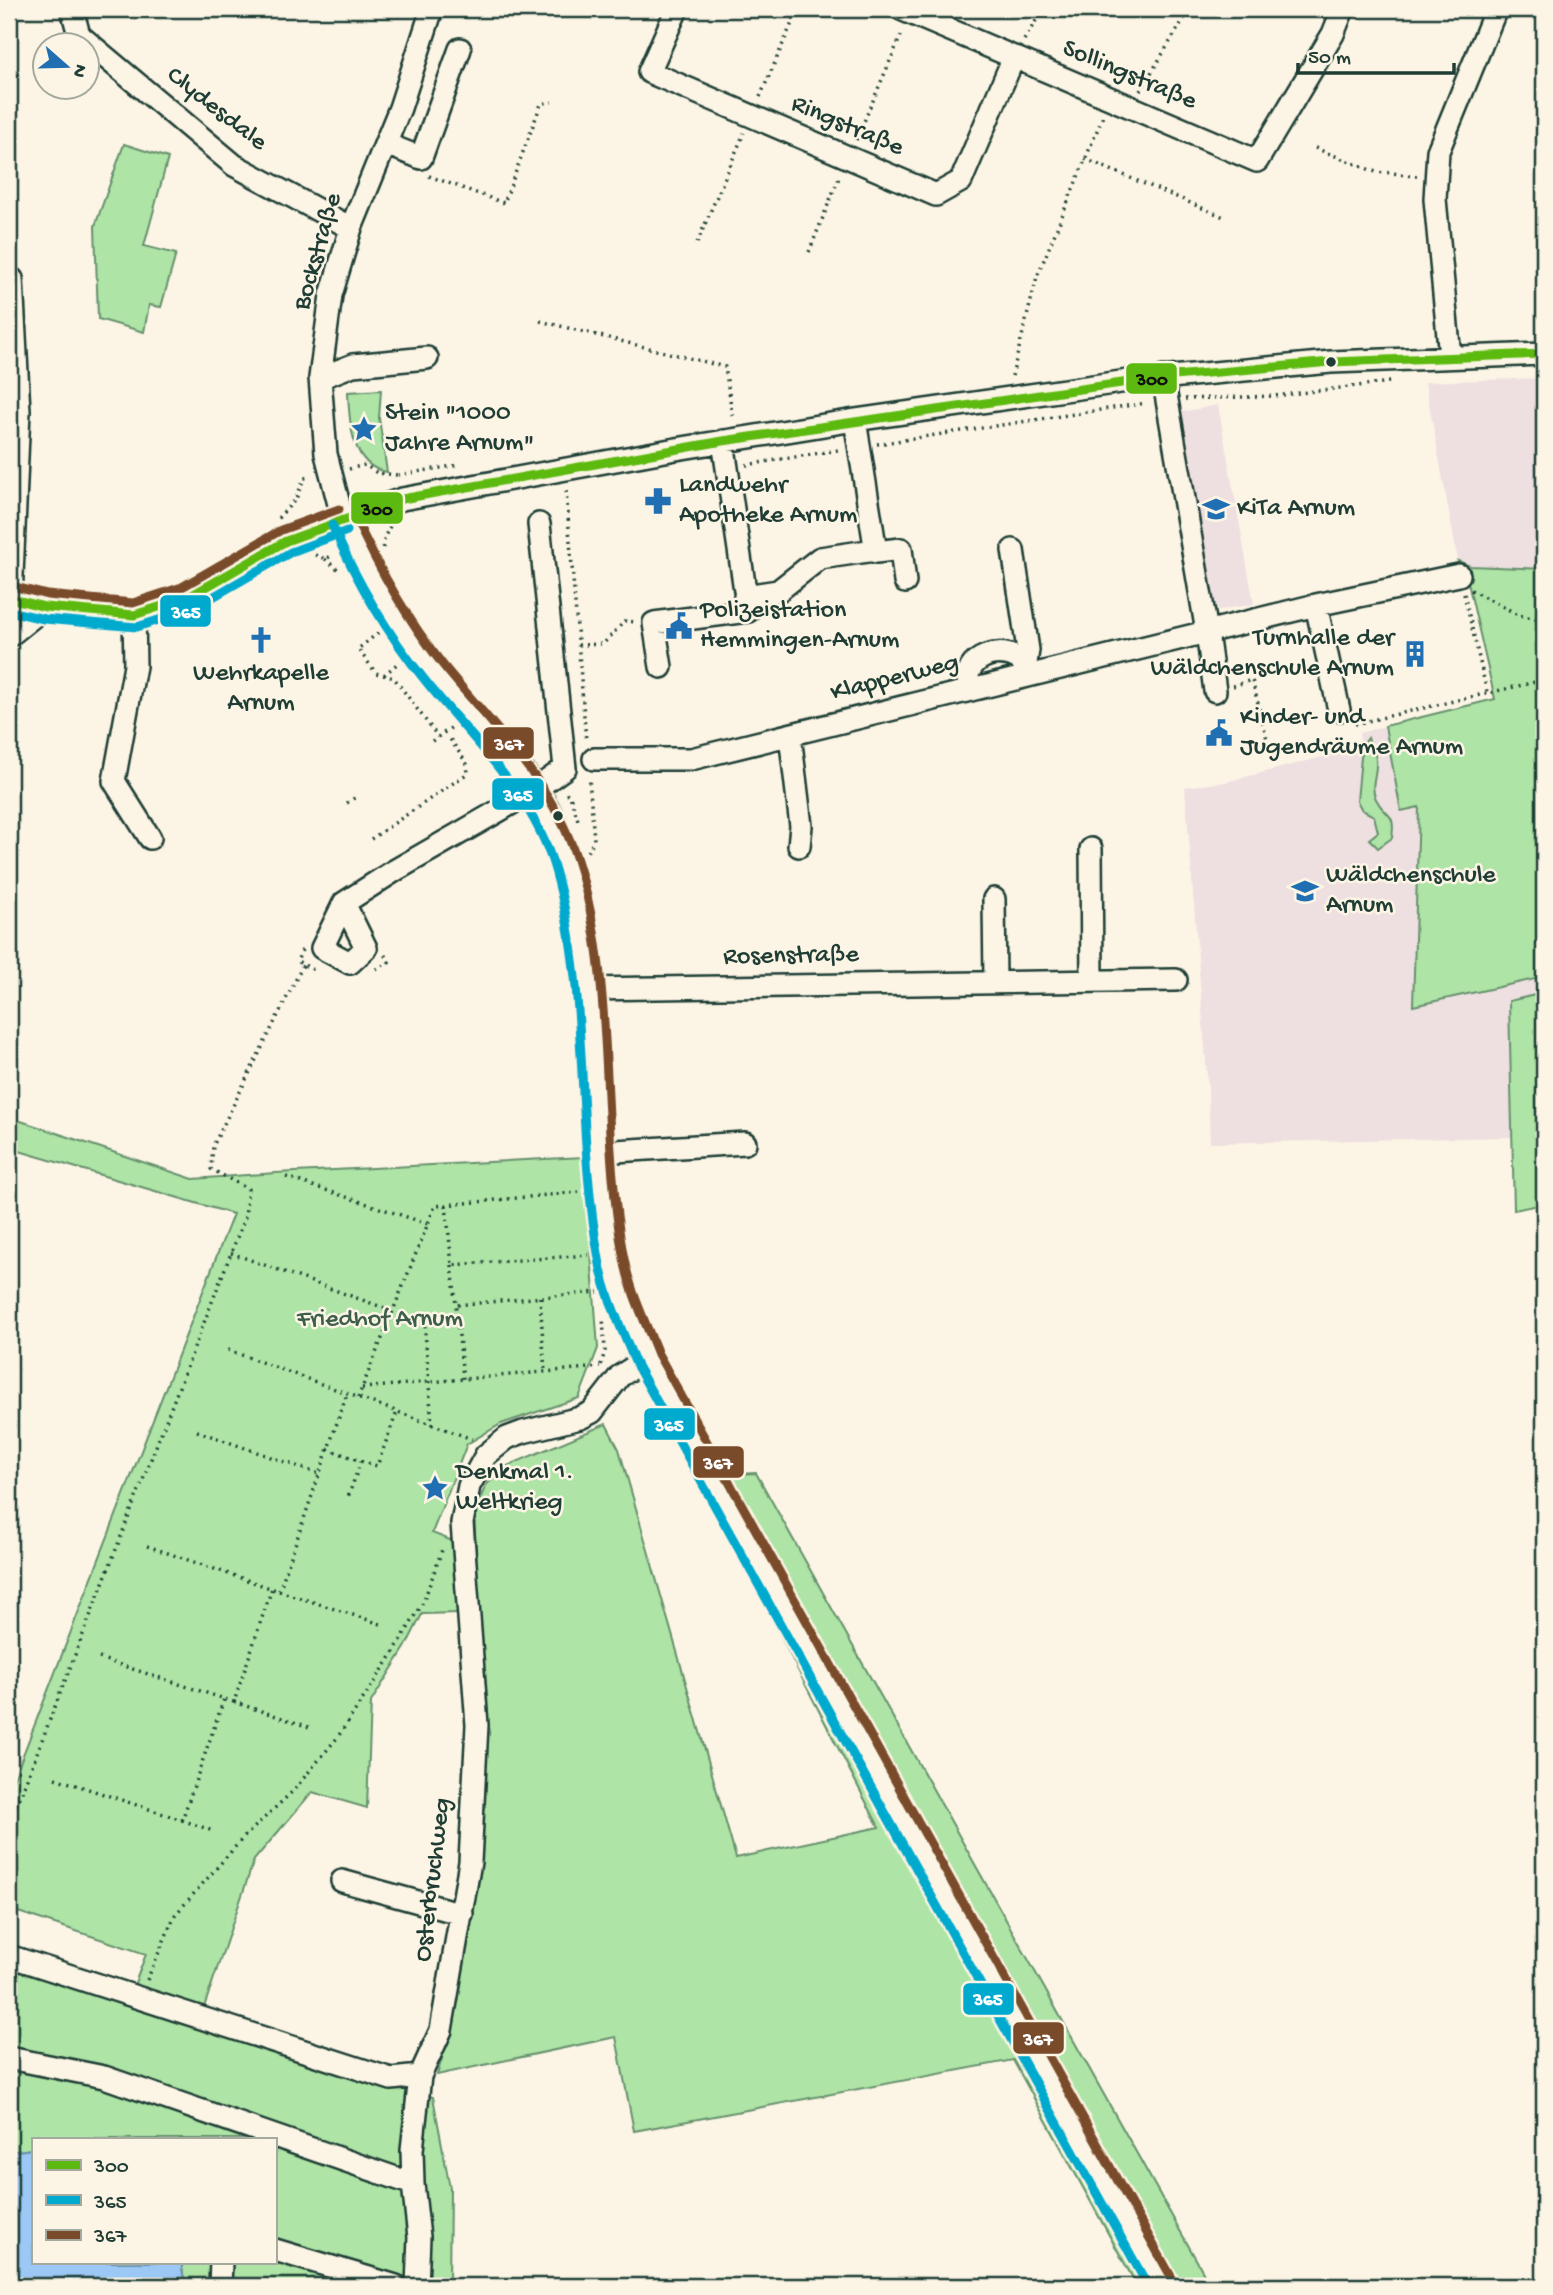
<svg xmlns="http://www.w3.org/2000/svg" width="1553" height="2295" font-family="'Gochi Hand',sans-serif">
	<rect width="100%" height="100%" fill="#fcf5e5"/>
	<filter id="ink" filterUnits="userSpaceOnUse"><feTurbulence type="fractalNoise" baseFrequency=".0143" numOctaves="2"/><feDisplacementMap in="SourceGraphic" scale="14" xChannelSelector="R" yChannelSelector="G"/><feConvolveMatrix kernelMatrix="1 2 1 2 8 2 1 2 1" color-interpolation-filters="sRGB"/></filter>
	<g filter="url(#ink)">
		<path fill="#eedfe0" d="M 1544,378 L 1544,569 L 1470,566 L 1458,561 L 1425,382 Z
			M 1218,405 L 1254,604 L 1214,611 L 1177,413 Z
			M 1433,714 L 1414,1006 L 1544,977 L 1544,993 L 1509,1001 L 1512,1137 L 1210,1143 L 1208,1088 L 1185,787 L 1226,782 L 1361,747 L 1359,733 Z"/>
		<path fill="#aee4a6" stroke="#66906d" stroke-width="2" d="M 124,144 L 168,158 L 144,246 L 176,254 L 161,307 L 149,305 L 144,332 L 98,319 L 95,226 Z
			M 381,390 L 379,418 L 387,472 C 351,467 349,420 348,392 Z
			M 1458,561 L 1470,566 L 1544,569 L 1544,977 L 1413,1006 L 1419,807 L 1401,811 L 1385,726 L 1495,699 L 1466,574 Z
			M 1368,738 C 1370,745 1376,753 1376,760 C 1378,772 1369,786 1376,799 C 1386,819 1396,810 1392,838 L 1378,848 L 1369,839 L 1378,832 L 1374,816 L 1362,810 L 1357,801 L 1362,746 Z
			M 1544,993 L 1544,1204 L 1514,1210 L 1509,1001 Z
			M 9,1117 L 193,1179 L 276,1173 L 584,1157 L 598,1348 L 579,1398 L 501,1424 L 467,1444 L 432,1533 L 455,1542 L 459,1613 L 422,1614 L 406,1646 L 371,1702 L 367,1808 L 312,1792 L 254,1860 L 199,2022 L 433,2097 L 450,2188 L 449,2286 L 185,2286 L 181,2262 L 275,2262 L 275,2139 L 33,2139 L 33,2149 L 9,2152 L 9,1963 L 128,2001 L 146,1954 L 9,1909 L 9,1791 L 233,1214 L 9,1148 Z
			M 606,1424 L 619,1449 L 736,1858 L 879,1827 L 707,1494 L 737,1474 L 756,1473 L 1211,2286 L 1137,2286 L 1013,2060 L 634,2131 L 616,2037 L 437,2075 L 450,2031 L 485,1725 L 474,1513 L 486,1485 L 507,1466 Z"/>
		<path fill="#9cc8f6" stroke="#6a90a8" stroke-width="2" d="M 33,2149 L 33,2262 L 181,2262 L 185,2286 L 9,2286 L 9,2152 Z"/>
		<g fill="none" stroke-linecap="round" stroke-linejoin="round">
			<defs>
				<path id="minor" d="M 72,9 L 79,35 L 234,165 L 351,228
					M 432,9 L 400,108 L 351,228 L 331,295 L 320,378 L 326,454 L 343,520 L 402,499 L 676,449 L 855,420 L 1128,381 L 1331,362 L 1544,354
					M 677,9 L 649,72 L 936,195 L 961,181 L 1014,57
					M 901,9 L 1257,161 L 1333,34 L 1343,9
					M 386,144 L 421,158 L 460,49
					M 1450,357 L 1435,199 L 1438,151 L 1496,9
					M 1163,377 L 1207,632 L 1215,691
					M 320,378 L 353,365 L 427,358
					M 855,420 L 876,552 L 901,549 L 905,582
					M 1013,550 L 1028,650 L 1026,663
					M 745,596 L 778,591 L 820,558 L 868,551
					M 11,599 L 19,411 L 12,279
					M 1316,605 L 1339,710
					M 134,615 L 135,666 L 114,781 L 150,838
					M 9,636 L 45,607
					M 661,667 L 654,623 L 748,611 L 723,441
					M 969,690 C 969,685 967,677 969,672 C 978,648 1019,647 1030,672
					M 790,735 L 801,826 L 799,846
					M 594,759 L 691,759 L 1316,605 L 1459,575
					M 1091,849 L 1092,981
					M 994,899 L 995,982
					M 344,903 L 366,948 L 350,963 L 322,948 L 344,903 L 394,871 L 533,791 L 565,768 L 539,524
					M 588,989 L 1176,980
					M 599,1152 L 745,1143
					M 342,1881 L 462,1914
					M 9,1956 L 391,2079 L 420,2076 L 441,2030 L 470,1862 L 477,1725 L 462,1523 L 469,1486 L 486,1455 L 507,1438 L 523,1432 L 580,1418 L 592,1412 L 620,1376 L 647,1359
					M 9,2058 L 104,2077 L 413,2184 L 419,2237 L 417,2286
					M 413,2184 L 412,2150 L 420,2076
					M 275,2250 L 396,2286
					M 220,2286 L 221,2262"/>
				<path id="major" d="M 9,598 L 45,607 L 134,615 L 187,598 L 286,541 L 343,520 C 371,584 410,643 454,696 C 488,736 529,773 551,821 C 597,927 591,1070 602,1184 C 606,1220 609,1257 620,1292 C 635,1342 664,1389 689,1435 C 724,1499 759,1563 794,1626 C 916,1846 1039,2066 1162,2286"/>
			</defs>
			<use href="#minor" stroke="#1f3d34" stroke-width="26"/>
			<use href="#major" stroke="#1f3d34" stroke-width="32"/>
			<path stroke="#1f3d34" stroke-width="3.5" stroke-dasharray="2 5" stroke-linecap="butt" d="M 1024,40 L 1043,9
				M 1140,91 L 1190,9
				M 760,97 L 798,9
				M 856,140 L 903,31
				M 1315,148 L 1378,173 C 1391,171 1403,176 1417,176
				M 1085,159 L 1224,217
				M 429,176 L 504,203 L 541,104 L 552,102
				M 697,243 L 744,133
				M 809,252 L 840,175
				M 540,321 L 725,367 L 733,419
				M 1012,376 L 1037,277 L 1103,116
				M 1185,399 L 1274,396 L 1390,382
				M 877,444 L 1146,403
				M 746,465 L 838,450
				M 349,469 L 365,465 L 377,473 L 397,475 L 398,479
				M 398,475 L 459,465
				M 566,491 L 586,741
				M 278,518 L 296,499 L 304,478 L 311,477
				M 383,548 L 385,536 L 390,526
				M 315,555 L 325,559 L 334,555
				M 325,559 L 340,571
				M 1471,590 L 1519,615 L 1544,621
				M 1464,594 L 1487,692
				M 378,633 L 358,649 L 376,673 L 394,678 L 438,737
				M 578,645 L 603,644 L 625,621 L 636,622
				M 384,675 L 398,663
				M 1233,686 L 1252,680 L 1268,743
				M 1355,724 L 1544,680
				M 432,741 L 452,727
				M 566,793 L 570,796 L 578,820
				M 347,803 L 356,797
				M 371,839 L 468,773 L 467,764 L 450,739
				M 588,852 L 594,840 L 589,777
				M 302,950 L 297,961 L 314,970
				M 376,969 L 389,962 L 384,954
				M 286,1177 L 428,1224
				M 446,1205 L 452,1265 L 588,1255
				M 231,1253 L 393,1311
				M 452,1265 L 456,1305 L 598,1292
				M 540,1297 L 545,1373
				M 457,1314 L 463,1379
				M 228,1350 L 472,1439
				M 601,1365 L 605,1351 L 603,1317
				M 362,1388 L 600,1367
				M 358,1398 L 435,1206 L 579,1192
				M 432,1425 L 424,1317 L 457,1314 L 456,1305
				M 197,1431 L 319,1474
				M 328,1449 L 361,1461 L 348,1497
				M 361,1461 L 377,1466 L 397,1412
				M 147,1546 L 279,1591 L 347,1394
				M 279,1591 L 384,1625
				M 99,1658 L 234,1702 L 272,1588
				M 234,1702 L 309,1727
				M 55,1778 L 182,1820 L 224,1699
				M 182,1820 L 213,1831
				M 9,1825 L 245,1217 L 248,1189 L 211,1169 L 213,1146 L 304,963
				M 147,1980 L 175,1915 L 243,1838 L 293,1791 L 337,1738 L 389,1660 L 423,1603 L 442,1550"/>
			<use href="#minor" stroke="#fcf5e5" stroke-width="21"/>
			<use href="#major" stroke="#fcf5e5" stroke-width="26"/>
			<defs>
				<path id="bus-1" d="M 9,598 L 45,607 L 134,615 L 187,598 L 286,541 L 402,499 L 723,441 L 1163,377 L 1331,362 L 1544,354"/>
				<path id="bus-2" d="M 332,525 C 356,580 386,632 424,679 C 472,740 533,793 555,870 C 591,996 575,1130 599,1259 C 605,1295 622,1330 636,1364 L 1148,2286
					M 9,611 L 44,619 L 137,627 L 192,609 L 291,552 L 347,531"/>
				<path id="bus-3" d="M 354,515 C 378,568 407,619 443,665 C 494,728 552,781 577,860 C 617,983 599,1126 623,1254 C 629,1289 645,1321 658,1354 L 1173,2280
					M 12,586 L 47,595 L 133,603 L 182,587 L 281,530 L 339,509"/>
			</defs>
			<use href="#bus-1" stroke="#fcf5e5" stroke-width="14"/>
			<use href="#bus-2" stroke="#fcf5e5" stroke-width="14"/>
			<use href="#bus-3" stroke="#fcf5e5" stroke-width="14"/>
			<use href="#bus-1" stroke="#5cb910" stroke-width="9"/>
			<use href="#bus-2" stroke="#00a9ce" stroke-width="9"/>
			<use href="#bus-3" stroke="#7a4b2a" stroke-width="9"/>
		</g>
	</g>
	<defs>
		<symbol id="sight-bare" viewBox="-9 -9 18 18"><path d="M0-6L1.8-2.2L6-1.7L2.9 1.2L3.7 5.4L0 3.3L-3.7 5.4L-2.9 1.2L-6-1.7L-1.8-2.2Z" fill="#1f6fb2" stroke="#fcf5e5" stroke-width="2.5" paint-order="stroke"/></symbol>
		<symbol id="pharmacy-bare" viewBox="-9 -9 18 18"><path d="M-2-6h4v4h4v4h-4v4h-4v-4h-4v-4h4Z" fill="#1f6fb2" stroke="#fcf5e5" stroke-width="2.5" paint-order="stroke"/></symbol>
		<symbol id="school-bare" viewBox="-9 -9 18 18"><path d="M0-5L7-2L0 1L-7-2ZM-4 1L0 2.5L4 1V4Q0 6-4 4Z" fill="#1f6fb2" stroke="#fcf5e5" stroke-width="2.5" paint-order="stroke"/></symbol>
		<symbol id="civic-bare" viewBox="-9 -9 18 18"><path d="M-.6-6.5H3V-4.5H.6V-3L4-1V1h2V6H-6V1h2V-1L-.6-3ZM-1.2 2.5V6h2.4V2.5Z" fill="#1f6fb2" stroke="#fcf5e5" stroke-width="2.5" paint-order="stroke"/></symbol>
		<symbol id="church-bare" viewBox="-9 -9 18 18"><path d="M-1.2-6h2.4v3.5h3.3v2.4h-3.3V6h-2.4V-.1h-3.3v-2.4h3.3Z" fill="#1f6fb2" stroke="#fcf5e5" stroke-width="2.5" paint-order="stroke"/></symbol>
		<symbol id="building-bare" viewBox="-9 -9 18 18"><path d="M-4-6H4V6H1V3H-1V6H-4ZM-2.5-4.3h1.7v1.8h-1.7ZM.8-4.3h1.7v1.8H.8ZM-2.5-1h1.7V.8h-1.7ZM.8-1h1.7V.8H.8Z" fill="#1f6fb2" stroke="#fcf5e5" stroke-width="2.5" paint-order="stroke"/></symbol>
	</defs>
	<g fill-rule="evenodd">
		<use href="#sight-bare" x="345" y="410" width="38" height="38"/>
		<use href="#pharmacy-bare" x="639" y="482" width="38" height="38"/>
		<use href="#school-bare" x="1197" y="490" width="38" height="38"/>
		<use href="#civic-bare" x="660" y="607" width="38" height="38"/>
		<use href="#church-bare" x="242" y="621" width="38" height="38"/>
		<use href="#building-bare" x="1396" y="635" width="38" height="38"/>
		<use href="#civic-bare" x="1200" y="714" width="38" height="38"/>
		<use href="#school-bare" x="1286" y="872" width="38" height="38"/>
		<use href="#sight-bare" x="416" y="1469" width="38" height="38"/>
	</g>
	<g fill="#1f3d34" stroke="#fcf5e5" stroke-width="2.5">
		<circle cx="1331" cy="362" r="6"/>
		<circle cx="558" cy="816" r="6"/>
	</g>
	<g text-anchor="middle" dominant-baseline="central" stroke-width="5" stroke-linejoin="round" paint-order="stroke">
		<g font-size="26" fill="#1f3d34" stroke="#fcf5e5">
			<text transform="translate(1129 76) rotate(23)">Sollingstraße</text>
			<text transform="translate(216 110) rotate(38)">Clydesdale</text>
			<text transform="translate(847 127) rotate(23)">Ringstraße</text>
			<text transform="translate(319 252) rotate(-74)">Bockstraße</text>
			<text transform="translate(895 679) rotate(-14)">Klapperweg</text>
			<text transform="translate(791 957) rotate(-1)">Rosenstraße</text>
			<text transform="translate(434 1880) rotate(-83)">Osterbruchweg</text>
		</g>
		<g font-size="26" fill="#1f3d34" stroke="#fcf5e5" text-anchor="start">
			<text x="385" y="414">Stein "1000<tspan x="385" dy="30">Jahre Arnum"</tspan></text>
			<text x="679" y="486">Landwehr<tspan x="679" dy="30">Apotheke Arnum</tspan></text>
			<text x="1237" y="509">KiTa Arnum</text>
			<text x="700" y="611">Polizeistation<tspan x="700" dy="30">Hemmingen-Arnum</tspan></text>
			<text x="1394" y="639" text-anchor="end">Turnhalle der<tspan x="1394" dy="30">Wäldchenschule Arnum</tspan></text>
			<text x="261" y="674" text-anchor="middle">Wehrkapelle<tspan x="261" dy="30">Arnum</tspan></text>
			<text x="1240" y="718">Kinder- und<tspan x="1240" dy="30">Jugendräume Arnum</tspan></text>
			<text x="1326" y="876">Wäldchenschule<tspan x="1326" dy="30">Arnum</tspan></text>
			<text x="456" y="1473">Denkmal 1.<tspan x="456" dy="30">Weltkrieg</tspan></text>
		</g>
		<g font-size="26" fill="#3c5e4b" stroke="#fcf5e5">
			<text x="380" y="1320">Friedhof Arnum</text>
		</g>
	</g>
	<g stroke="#fcf5e5" stroke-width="2.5">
		<rect x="1125" y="362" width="53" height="33" rx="7" fill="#5cb910"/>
		<rect x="350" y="491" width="54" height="34" rx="7" fill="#5cb910"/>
		<rect x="159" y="594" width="53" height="34" rx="7" fill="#00a9ce"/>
		<rect x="482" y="726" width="53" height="34" rx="7" fill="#7a4b2a"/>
		<rect x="491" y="777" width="54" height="34" rx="7" fill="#00a9ce"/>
		<rect x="643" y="1407" width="53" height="34" rx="7" fill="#00a9ce"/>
		<rect x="692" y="1445" width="53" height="34" rx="7" fill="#7a4b2a"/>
		<rect x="962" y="1982" width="53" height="34" rx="7" fill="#00a9ce"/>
		<rect x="1012" y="2021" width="53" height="34" rx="7" fill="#7a4b2a"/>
	</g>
	<g font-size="19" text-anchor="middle" font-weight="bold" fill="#fff">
		<text x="186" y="618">365</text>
		<text x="509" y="750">367</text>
		<text x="518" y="801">365</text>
		<text x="669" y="1431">365</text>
		<text x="718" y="1469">367</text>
		<text x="988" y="2005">365</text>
		<text x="1038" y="2045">367</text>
	</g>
	<g font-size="19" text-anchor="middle" font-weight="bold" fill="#111">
		<text x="1152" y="385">300</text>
		<text x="377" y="515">300</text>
	</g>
	<rect width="1553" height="2295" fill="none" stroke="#fcf5e5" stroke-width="35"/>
	<rect x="18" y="18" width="1518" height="2260" fill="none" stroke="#1f3d34" stroke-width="2.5" filter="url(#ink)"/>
	<rect x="32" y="2138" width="245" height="126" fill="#fcf5e5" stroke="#a4ab9e" stroke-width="2"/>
	<rect x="46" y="2160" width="35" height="10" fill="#5cb910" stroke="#a4ab9e" stroke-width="2"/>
	<text x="94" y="2172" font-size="21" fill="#1f3d34">300</text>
	<rect x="46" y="2195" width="35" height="10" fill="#00a9ce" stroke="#a4ab9e" stroke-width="2"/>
	<text x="94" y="2208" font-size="21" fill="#1f3d34">365</text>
	<rect x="46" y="2230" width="35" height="10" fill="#7a4b2a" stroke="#a4ab9e" stroke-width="2"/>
	<text x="94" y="2242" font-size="21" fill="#1f3d34">367</text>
	<g transform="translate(66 66) rotate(110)"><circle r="33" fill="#fcf5e5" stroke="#a4ab9e" stroke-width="2"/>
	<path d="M0-5L12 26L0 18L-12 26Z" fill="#1f6fb2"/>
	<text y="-10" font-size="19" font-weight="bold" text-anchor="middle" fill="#1f3d34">N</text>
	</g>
	<path d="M1298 63v10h156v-10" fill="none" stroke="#1f3d34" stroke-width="3.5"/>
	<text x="1308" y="63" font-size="21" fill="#1f3d34" stroke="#fcf5e5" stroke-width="5" paint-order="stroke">50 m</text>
</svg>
